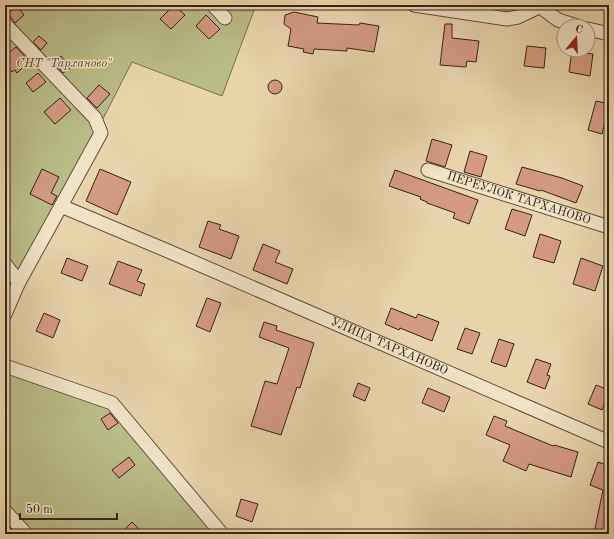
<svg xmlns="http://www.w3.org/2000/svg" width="614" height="539" font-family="'Old Standard TT',serif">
	<rect width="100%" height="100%" fill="#e8d4ab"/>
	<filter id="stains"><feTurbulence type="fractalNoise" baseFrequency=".005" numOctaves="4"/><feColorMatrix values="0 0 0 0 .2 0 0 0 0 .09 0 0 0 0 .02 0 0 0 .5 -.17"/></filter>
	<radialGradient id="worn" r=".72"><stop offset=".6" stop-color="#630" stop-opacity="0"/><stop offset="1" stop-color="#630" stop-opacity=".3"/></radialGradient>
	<path fill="#b9bc87" stroke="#787052" d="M 5,5 L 256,5 L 222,96 L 132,62 L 63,197 L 5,303 Z
		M 5,369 L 110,405 L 221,534 L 5,534 Z"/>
	<path fill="#d49a82" stroke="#37251e" d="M 174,5 L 185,15 L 171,29 L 160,19 Z
		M 17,6 L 24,15 L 15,23 L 8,13 Z
		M 294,12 L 318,17 L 317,23 L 359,25 L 360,23 L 379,26 L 374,52 L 347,48 L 347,51 L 314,49 L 313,54 L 303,52 L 304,49 L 288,46 L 291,29 L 284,24 L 285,15 Z
		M 206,15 L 220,29 L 209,39 L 196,26 Z
		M 445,24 L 452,24 L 452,38 L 479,41 L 476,62 L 467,61 L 466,67 L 440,65 Z
		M 39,36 L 47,43 L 41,50 L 33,42 Z
		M 527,46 L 546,48 L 544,68 L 524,66 Z
		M 16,47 L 29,61 L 17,73 L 15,70 L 12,72 L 5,64 L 5,56 Z
		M 572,51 L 593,54 L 590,76 L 569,72 Z
		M 61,56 L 70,68 L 63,73 L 53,62 Z
		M 38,73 L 46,82 L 33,92 L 26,83 Z
		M268 87a7 7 0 1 1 14 0a7 7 0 1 1-14 0Z
		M 99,85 L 110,94 L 97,108 L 87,98 Z
		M 60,98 L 71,110 L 55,124 L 44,112 Z
		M 596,101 L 609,104 L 602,134 L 588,130 Z
		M 432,139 L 452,145 L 445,167 L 426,161 Z
		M 470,151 L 487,156 L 481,177 L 464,172 Z
		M 522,167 L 562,178 L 583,186 L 576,203 L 541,190 L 540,191 L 516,184 Z
		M 42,169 L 59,177 L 51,193 L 57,196 L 52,205 L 30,194 Z
		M 100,169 L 131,182 L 117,215 L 86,201 Z
		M 395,170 L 478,200 L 469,224 L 453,218 L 455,213 L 427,203 L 427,202 L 420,199 L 421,197 L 389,186 Z
		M 512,209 L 532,215 L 525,236 L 505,229 Z
		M 208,221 L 221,225 L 219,229 L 239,236 L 231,259 L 199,247 Z
		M 540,234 L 561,241 L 554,263 L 533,257 Z
		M 263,244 L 280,251 L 275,262 L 293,269 L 287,284 L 253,270 Z
		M 67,258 L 88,266 L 82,281 L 61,273 Z
		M 581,258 L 603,266 L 595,291 L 573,284 Z
		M 118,261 L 142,270 L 137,281 L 145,284 L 141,296 L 109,284 Z
		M 207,298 L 221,303 L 210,332 L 196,326 Z
		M 391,308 L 416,318 L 418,314 L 439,322 L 432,341 L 400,328 L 399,330 L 385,324 Z
		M 44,313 L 60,320 L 53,338 L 36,331 Z
		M 264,322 L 277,326 L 276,330 L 314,343 L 300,388 L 297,387 L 281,435 L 251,426 L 265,381 L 277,384 L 289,348 L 259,337 Z
		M 465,328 L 480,333 L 472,354 L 457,349 Z
		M 499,339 L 514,344 L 506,367 L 491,362 Z
		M 536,359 L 551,364 L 547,375 L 550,376 L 545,389 L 527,382 Z
		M 358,383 L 370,388 L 365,401 L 353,396 Z
		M 596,385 L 609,390 L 602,410 L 588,404 Z
		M 428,388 L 450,397 L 444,412 L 422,403 Z
		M 110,413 L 118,423 L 108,430 L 101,419 Z
		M 494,416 L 507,421 L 505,426 L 553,446 L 554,445 L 578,452 L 571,477 L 529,464 L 526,471 L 503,461 L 510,445 L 486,435 Z
		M 129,457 L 135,465 L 119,478 L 112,470 Z
		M 598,462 L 609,466 L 609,534 L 594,533 L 603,490 L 590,485 Z
		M 241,499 L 258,504 L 252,522 L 236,516 Z
		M 132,522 L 144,534 L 130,534 L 125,529 Z"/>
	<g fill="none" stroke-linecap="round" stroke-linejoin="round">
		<defs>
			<g id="minor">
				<path d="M 213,5 L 225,18"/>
				<path d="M 414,5 L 507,19 L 518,17 L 539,7"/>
				<path d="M 538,5 L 558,20 L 577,26"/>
				<path d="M 5,24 L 95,118 L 101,133 L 61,206 L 19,282 L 5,314"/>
				<path d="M 588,29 L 609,34"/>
				<path id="s1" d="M 428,170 L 609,227"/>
				<path id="s2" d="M 61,206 L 168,251 L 609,442"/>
				<path d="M 5,264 L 19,282"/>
				<path d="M 5,366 L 112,403 L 222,534"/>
				<path d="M 5,511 L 26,534"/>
			</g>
		</defs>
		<use href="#minor" stroke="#635141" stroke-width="15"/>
		<use href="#minor" stroke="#f0e3c8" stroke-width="13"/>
	</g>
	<g text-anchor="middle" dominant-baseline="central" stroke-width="3" stroke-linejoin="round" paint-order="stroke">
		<g font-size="12" font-style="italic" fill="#584b38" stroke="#f0e3c8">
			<text x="64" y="64">СНТ "Тарханово"</text>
		</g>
		<g font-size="12" fill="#37251e" stroke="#f0e3c8">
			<text stroke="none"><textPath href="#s1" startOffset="95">ПЕРЕУЛОК ТАРХАНОВО</textPath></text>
			<text stroke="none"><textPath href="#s2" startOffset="357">УЛИЦА ТАРХАНОВО</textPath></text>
		</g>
	</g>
	<rect width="614" height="539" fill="none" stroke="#e8d4ab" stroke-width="20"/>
	<rect x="6" y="6" width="602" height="527" fill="none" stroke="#37251e" stroke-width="2"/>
	<rect x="10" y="10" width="594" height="519" fill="none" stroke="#37251e"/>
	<g transform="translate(576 38) rotate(18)"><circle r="19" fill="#f0e3c8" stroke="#a69784"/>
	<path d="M0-3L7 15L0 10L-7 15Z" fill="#8f2418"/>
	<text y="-6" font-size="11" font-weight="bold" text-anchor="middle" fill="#37251e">С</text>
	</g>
	<path d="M20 513v6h97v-6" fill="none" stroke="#37251e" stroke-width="2"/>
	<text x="26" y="513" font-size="12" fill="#37251e" stroke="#f0e3c8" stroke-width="3" paint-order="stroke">50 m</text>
	<rect width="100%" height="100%" filter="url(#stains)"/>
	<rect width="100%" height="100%" fill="url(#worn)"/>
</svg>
